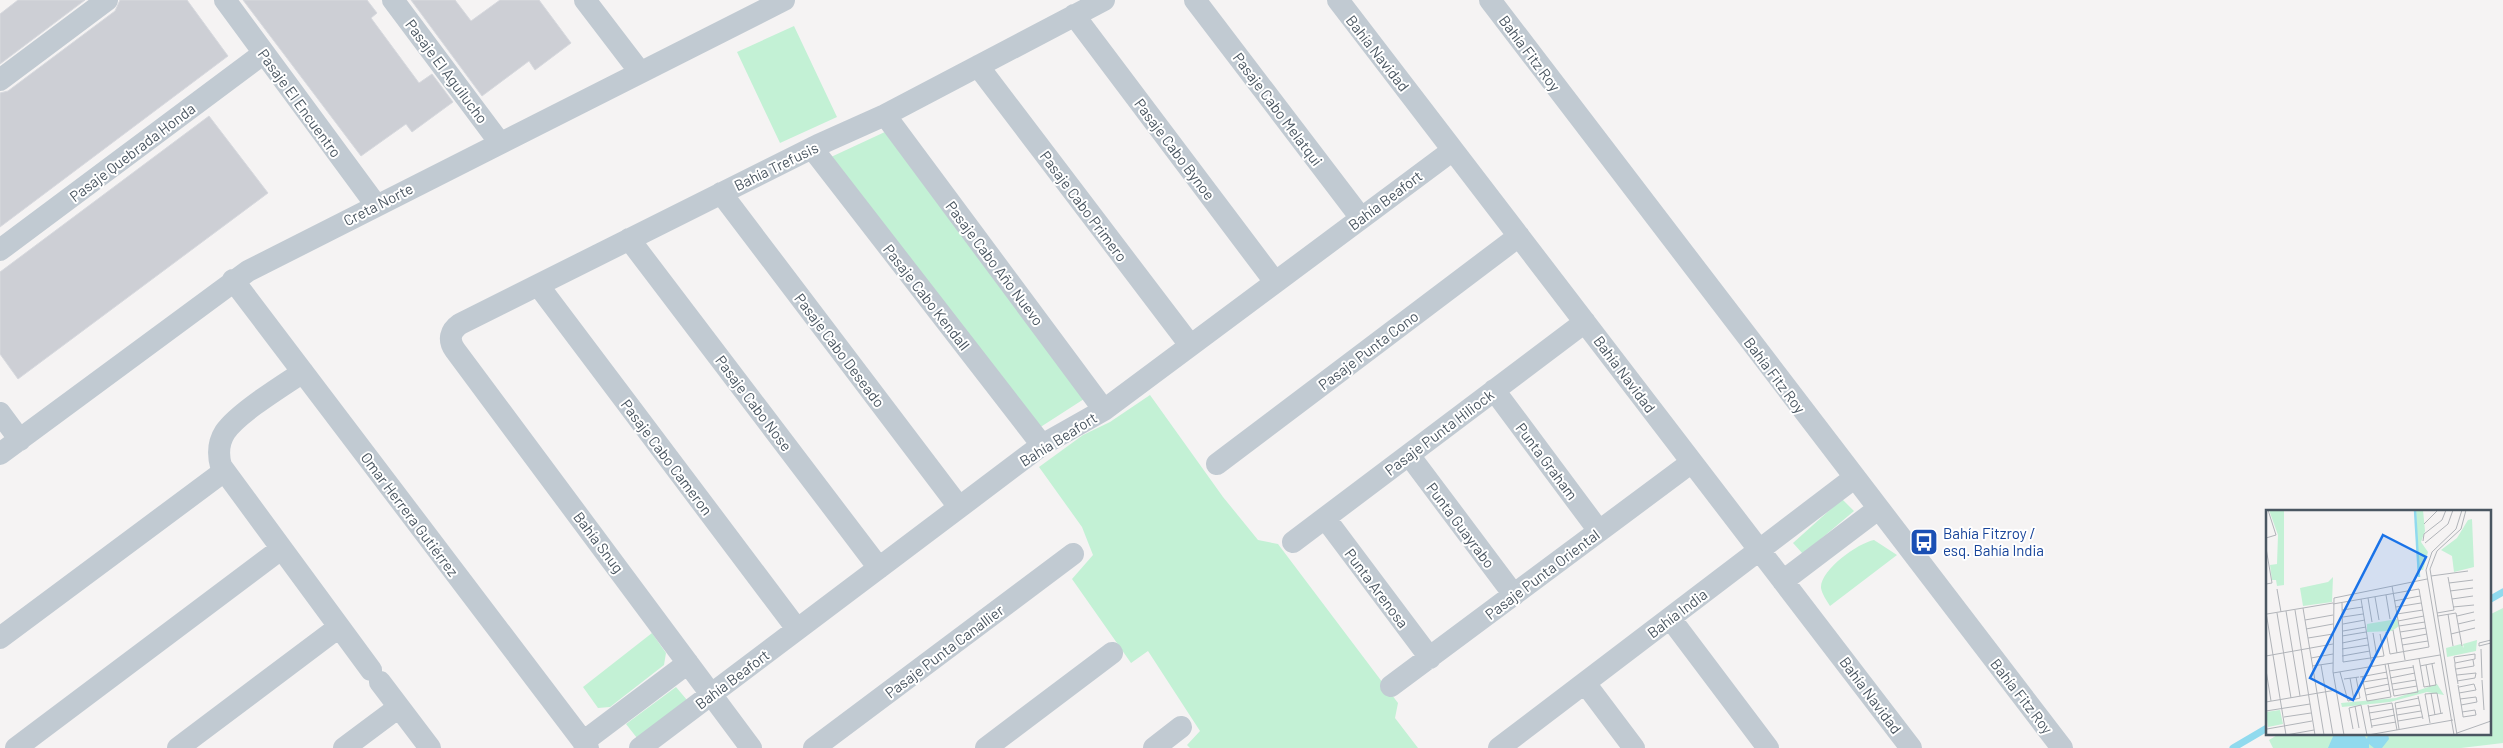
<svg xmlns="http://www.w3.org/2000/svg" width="2503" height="748" font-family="Barlow,sans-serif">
	<rect width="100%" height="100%" fill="#f5f3f3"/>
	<path fill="#c3f1d5" d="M 794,26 L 837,117 L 780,143 L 737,52 Z
		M 887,131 L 1084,399 L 1039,428 L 831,157 Z
		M 1150,395 L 1223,497 L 1258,540 L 1278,544 L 1398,703 L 1395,718 L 1418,748 L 1190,748 L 1187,745 L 1200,731 L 1148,651 L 1131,663 L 1072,579 L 1093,555 L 1082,527 L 1039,467 L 1083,435 L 1110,422 Z
		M 1842,499 L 1854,511 L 1803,554 L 1793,543 Z
		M 1874,540 L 1897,555 L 1830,606 C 1827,601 1822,594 1821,588 C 1820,570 1858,543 1874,540 Z
		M 2503,608 L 2503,743 L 2461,748 L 2273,748 L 2269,740 L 2279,734 L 2489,734 L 2489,615 Z
		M 652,633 L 666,653 L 664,665 L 610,707 L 598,708 L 583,687 Z
		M 676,687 L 687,700 L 637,738 L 626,724 Z"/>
	<path fill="#90daee" d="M 2334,734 L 2363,734 L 2367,739 L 2368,734 L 2388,734 L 2389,739 L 2382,748 L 2374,748 L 2369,744 L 2369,748 L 2328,748 Z"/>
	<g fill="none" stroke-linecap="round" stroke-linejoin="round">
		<path stroke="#90daee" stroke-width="7" d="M 2489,600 L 2503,592
			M 2233,748 L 2267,728"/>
	</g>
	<path fill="#cdcfd5" stroke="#d7d9de" d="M 18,0 L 85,0 L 0,64 L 0,14 Z
		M 120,0 L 187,0 L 228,56 L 0,227 L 0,93 L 8,91 L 115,11 Z
		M 243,0 L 367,0 L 377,13 L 371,18 L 419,83 L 432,74 L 453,102 L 412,132 L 406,124 L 361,156 Z
		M 411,0 L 455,0 L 471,21 L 500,0 L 539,0 L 571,43 L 535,70 L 529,61 L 482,96 Z
		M 209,116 L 268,193 L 18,379 L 0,354 L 0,272 Z"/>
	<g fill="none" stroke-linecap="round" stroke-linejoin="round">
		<path stroke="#c1cad2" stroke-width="22" d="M 225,0 L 376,205
			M 393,0 L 500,143
			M 585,0 L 640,72
			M 1195,0 L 1361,218
			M 1338,0 L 1911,748
			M 1490,0 L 2062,748
			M 1074,15 L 1275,282
			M 978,66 L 1190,345
			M 0,80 L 107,0
			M 885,115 L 1104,410
			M 812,148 L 1042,445
			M 721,193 L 959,507
			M 629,239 L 879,568
			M 0,250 L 264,53
			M 233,280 L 588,748
			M 538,285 L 797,629
			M 303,372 C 282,386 238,413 225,432 C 218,443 218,455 221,466 L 371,670
			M 1494,390 L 1599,531
			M 0,413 L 20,440
			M 0,454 L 248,271 L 784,0
			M 1409,455 L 1514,595
			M 1217,464 L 1519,236
			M 1325,518 L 1430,658
			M 1293,542 L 1585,322
			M 1783,581 L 1878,509
			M 1670,618 L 1768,748
			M 0,638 L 223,472
			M 380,682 L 430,748
			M 1585,683 L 1634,748
			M 1391,686 L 1692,462
			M 583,742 L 688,663
			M 16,748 L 281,549
			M 178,748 L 339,627
			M 344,748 L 399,707
			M 640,748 L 1042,445 L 1104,410 L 1453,150
			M 751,748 L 455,350 C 448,340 450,331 460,324 L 818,145 L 885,115 L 1104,0
			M 814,748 L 1073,554
			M 986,748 L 1112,653
			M 1154,748 L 1181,727
			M 1499,748 L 1854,478"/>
	</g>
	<defs>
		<symbol id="bus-square" viewBox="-11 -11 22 22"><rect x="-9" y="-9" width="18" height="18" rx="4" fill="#1a4fb4" stroke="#fff"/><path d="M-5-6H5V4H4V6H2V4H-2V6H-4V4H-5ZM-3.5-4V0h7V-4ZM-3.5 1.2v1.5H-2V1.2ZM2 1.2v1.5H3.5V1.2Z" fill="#fff"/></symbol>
	</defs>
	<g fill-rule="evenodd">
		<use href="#bus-square" x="1908" y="526" width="32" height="32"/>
	</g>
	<g text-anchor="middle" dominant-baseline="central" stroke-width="4" stroke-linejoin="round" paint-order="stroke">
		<g font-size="15" fill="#4a5661" stroke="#fff">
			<text transform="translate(1378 53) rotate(52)">Bahía Navidad</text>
			<text transform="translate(1530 53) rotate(53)">Bahía Fitz Roy</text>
			<text transform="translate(447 71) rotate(53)">Pasaje El Aguilucho</text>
			<text transform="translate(300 103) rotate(54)">Pasaje El Encuentro</text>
			<text transform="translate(1278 109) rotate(53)">Pasaje Cabo Melatqui</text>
			<text transform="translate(1175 149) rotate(53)">Pasaje Cabo Bynoe</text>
			<text transform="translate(132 152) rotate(-37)">Pasaje Quebrada Honda</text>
			<text transform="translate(776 166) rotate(-26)">Bahía Trefusis</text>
			<text transform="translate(1385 200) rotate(-37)">Bahía Beafort</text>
			<text transform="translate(378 204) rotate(-27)">Creta Norte</text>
			<text transform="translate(1084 206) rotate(53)">Pasaje Cabo Primero</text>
			<text transform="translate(995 263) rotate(53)">Pasaje Cabo Año Nuevo</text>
			<text transform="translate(927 297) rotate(52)">Pasaje Cabo Kendall</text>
			<text transform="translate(840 350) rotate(53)">Pasaje Cabo Deseado</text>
			<text transform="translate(1368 350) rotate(-37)">Pasaje Punta Cono</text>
			<text transform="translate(1625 374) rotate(53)">Bahía Navidad</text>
			<text transform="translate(1775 375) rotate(53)">Bahía Fitz Roy</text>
			<text transform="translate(754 403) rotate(53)">Pasaje Cabo Nose</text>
			<text transform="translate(1439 432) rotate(-37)">Pasaje Punta Hiliock</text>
			<text transform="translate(1058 439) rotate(-32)">Bahía Beafort</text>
			<text transform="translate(667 457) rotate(53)">Pasaje Cabo Cameron</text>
			<text transform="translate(1547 461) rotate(53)">Punta Graham</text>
			<text transform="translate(410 514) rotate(53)">Omar Herrera Gutiérrez</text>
			<text transform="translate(1461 525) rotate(53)">Punta Guayrabo</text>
			<text transform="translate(599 542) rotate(53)">Bahía Snug</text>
			<text transform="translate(1542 574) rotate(-37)">Pasaje Punta Oriental</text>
			<text transform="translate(1377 588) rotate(53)">Punta Arenosa</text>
			<text transform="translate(1677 613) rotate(-37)">Bahía India</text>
			<text transform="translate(944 651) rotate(-37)">Pasaje Punta Canallier</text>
			<text transform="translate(732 679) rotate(-37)">Bahía Beafort</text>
			<text transform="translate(1871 695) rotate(53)">Bahía Navidad</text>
			<text transform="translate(2022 696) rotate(52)">Bahía Fitz Roy</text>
		</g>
		<g font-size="15" fill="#164399" stroke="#fff" text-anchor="start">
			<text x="1943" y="533">Bahía Fitzroy /<tspan x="1943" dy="17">esq. Bahía India</tspan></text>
		</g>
	</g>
	<g transform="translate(2266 510)">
		<rect width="225" height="225" fill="#f5f3f3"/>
		<path d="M 3,0 L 18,0 L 18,75 L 11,76 L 10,70 L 6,70 L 4,55 L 11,54 L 12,25 ZM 150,0 L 157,0 L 159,21 L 155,32 L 162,42 L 157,60 L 153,60 ZM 206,9 L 208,57 L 188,62 L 186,46 L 175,40 L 191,28 L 202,10 ZM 67,67 L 66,92 L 37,96 L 34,78 L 62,72 ZM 131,109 L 133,116 L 126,121 L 101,122 L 101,114 ZM 211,130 L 210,141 L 181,147 L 180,138 L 195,134 L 198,138 L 197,134 ZM 171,174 L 178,185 L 161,182 L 124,192 L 76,197 L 75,193 L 130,188 ZM 14,200 L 17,214 L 2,217 L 0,202 Z" fill="#c3f1d5"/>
		<path fill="none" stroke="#90daee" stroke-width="2.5" d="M 149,0 L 153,67"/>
		<path fill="none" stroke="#b1b4b9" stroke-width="1" d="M 158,14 L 172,0M 0,28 L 10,25 L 2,0M 157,31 L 158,24 L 176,10 L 180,0M 159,33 L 182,14 L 187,0M 0,38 L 6,73 L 0,74M 165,66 L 202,61M 183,73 L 207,70M 126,76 L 139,150M 11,79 L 15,102M 184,81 L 207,78M 120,85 L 124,109M 109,87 L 113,110M 102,88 L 106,112M 95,89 L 106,156M 186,89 L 207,86M 128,91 L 154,86M 76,93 L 77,152 L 118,146 L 114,124M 67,94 L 153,79 L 163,137 L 124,144 L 120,122M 130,97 L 155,93M 187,97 L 208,95M 37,98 L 58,225M 29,100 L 49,225M 76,100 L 97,97M 20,101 L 34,186M 0,102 L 20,225M 11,103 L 25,188M 171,103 L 188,100 L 182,67M 1,104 L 67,93M 131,104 L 157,100M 182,104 L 187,136M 172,106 L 190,103 L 196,136M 191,106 L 208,102M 77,107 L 97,104M 39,110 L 67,105M 132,111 L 158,106M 77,114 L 99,110M 192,114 L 209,110M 133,116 L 159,112M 40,119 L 67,114M 127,120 L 131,143M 77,121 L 100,117M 134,122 L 160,118M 107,123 L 111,147M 185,124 L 209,118M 76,126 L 100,122M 42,128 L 67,124M 135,129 L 161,124M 225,130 L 213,133 L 213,136 L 225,133M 76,133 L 101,128M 136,135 L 162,131M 76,139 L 102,135M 215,139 L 216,168M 0,146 L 67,134M 76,146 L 104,141M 45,148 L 67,144M 153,148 L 158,177 L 170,175 L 166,154M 122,153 L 128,186 L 152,182 L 147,155M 189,153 L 209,149 L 209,144 L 188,147 L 189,153 L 189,156 L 192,174M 55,155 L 67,225M 160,155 L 164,177M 46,156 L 67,153M 154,156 L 169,153M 190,159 L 208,156 L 207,150M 0,160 L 5,191M 123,161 L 148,157M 74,162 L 82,191 L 94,188 L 90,167M 67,163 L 174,145M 191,165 L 210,163 L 209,168 L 191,171M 96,166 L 101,191 L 125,187 L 119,154M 94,167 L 121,162M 84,168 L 88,190M 124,168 L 149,163M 78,169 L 93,167M 216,170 L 218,200M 97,172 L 122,168M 126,174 L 150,170M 192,175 L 197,206 L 197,207 L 210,205 L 209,200 L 196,202M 193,177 L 208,174 L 210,180 L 193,183M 99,179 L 123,174M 127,180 L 151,176M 165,183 L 169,205M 100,185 L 124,180M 152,186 L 157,209M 194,189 L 210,187 L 211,192 L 195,195M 0,192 L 70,180M 102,195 L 106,218M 89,196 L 93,218M 102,197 L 126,193 L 131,220M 130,199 L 154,195M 0,201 L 44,194M 103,203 L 128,199M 131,205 L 155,201M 162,206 L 177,203M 18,207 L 45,203M 104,210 L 129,205M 132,211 L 156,207M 164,213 L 159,184 L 171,183 L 175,204M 106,216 L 130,212M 1,219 L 46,211M 87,219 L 83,198 L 95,195 L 101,225M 133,219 L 129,193 L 153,188M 191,223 L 225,211M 20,225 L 48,220M 78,225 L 67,162 L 68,88 L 161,69M 102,225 L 187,210M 188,225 L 160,60 L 166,42 L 190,19 L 196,0M 191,225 L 164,59 L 171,41 L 195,19 L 200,0"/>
		<path fill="#1a73e8" fill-opacity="0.15" stroke="#1a73e8" stroke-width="2.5" d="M 117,25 L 160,47 L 87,190 L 44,168 Z"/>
		<rect width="225" height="225" fill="none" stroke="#4a5661" stroke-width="2.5"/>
	</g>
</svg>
